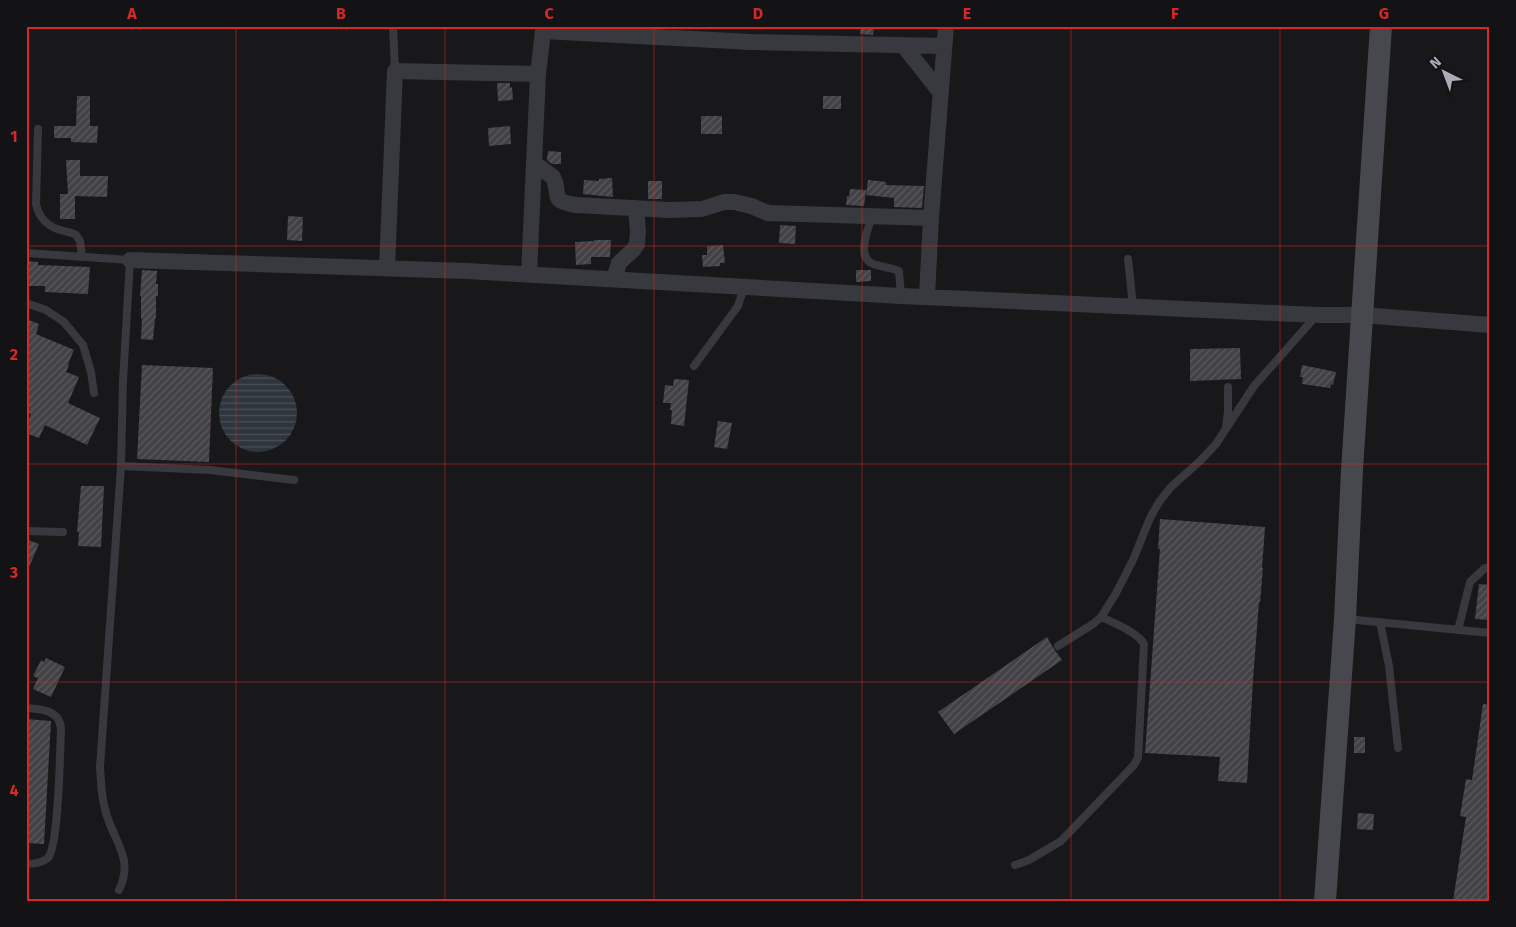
<svg xmlns="http://www.w3.org/2000/svg" width="1516" height="927" font-family="'Fira Sans',sans-serif">
	<defs>
		<pattern id="water-rules" width="6" height="5" patternUnits="userSpaceOnUse" patternTransform="scale(1.25)"><rect width="6" height="5" fill="#2e353d"/><path d="M0 2.5h6" fill="none" stroke="#4a5057"/></pattern>
		<pattern id="building-hatch" width="6" height="6" patternUnits="userSpaceOnUse" patternTransform="scale(1.25)"><rect width="6" height="6" fill="#424246"/><path d="M-1 1l2-2M0 6l6-6M5 7l2-2" fill="none" stroke="#5b5b5f"/></pattern>
	</defs>
	<rect width="100%" height="100%" fill="#181719"/>
	<path fill="url(#water-rules)" d="M219 413a39 39 0 1 1 78 0a39 39 0 1 1-78 0Z"/>
	<path fill="url(#building-hatch)" d="M 861,27 L 874,28 L 873,35 L 860,34 Z
		M 497,83 L 510,83 L 510,88 L 512,87 L 513,100 L 498,101 Z
		M 77,96 L 90,96 L 90,126 L 98,126 L 97,143 L 71,142 L 71,138 L 54,138 L 54,126 L 76,126 Z
		M 823,96 L 841,96 L 841,109 L 823,109 Z
		M 701,116 L 722,116 L 722,134 L 701,134 Z
		M 510,126 L 511,144 L 489,146 L 488,128 Z
		M 548,151 L 561,152 L 561,164 L 552,164 L 547,160 Z
		M 66,160 L 80,160 L 80,176 L 108,176 L 107,197 L 75,196 L 75,219 L 60,219 L 60,194 L 68,194 Z
		M 612,178 L 613,197 L 583,194 L 584,180 L 599,181 L 599,179 Z
		M 868,180 L 886,182 L 886,185 L 924,186 L 922,208 L 894,207 L 894,198 L 866,195 Z
		M 648,181 L 662,181 L 662,199 L 648,199 Z
		M 850,189 L 866,190 L 864,206 L 846,205 L 847,196 L 849,196 Z
		M 288,216 L 303,217 L 302,241 L 287,240 Z
		M 780,225 L 796,226 L 795,244 L 779,243 Z
		M 594,240 L 611,240 L 610,257 L 591,257 L 591,264 L 576,265 L 575,242 L 594,241 Z
		M 723,245 L 725,263 L 720,263 L 720,266 L 703,267 L 702,255 L 707,255 L 707,246 Z
		M 26,261 L 38,262 L 38,265 L 90,267 L 88,294 L 45,292 L 45,286 L 26,286 Z
		M 142,270 L 157,271 L 156,284 L 158,284 L 158,296 L 156,296 L 156,318 L 155,318 L 153,340 L 141,339 L 142,319 L 141,319 L 141,296 L 140,296 Z
		M 856,270 L 871,270 L 871,281 L 856,282 Z
		M 26,319 L 39,324 L 36,334 L 74,350 L 68,364 L 69,365 L 66,372 L 79,377 L 68,403 L 100,418 L 87,445 L 45,425 L 39,438 L 26,433 L 26,425 L 31,414 L 26,412 Z
		M 1240,348 L 1241,379 L 1190,381 L 1190,349 Z
		M 142,365 L 213,368 L 209,462 L 137,459 Z
		M 1302,365 L 1336,372 L 1333,385 L 1331,384 L 1330,388 L 1302,384 L 1303,377 L 1300,377 Z
		M 674,379 L 689,380 L 684,426 L 671,424 L 672,410 L 670,410 L 671,403 L 663,403 L 665,385 L 673,386 Z
		M 718,421 L 732,423 L 727,449 L 714,447 Z
		M 81,486 L 104,486 L 101,547 L 78,546 L 79,532 L 77,532 Z
		M 1160,519 L 1265,527 L 1262,568 L 1263,568 L 1260,602 L 1259,602 L 1253,680 L 1247,783 L 1218,781 L 1220,757 L 1145,753 L 1160,549 L 1158,549 Z
		M 26,539 L 39,544 L 26,574 Z
		M 1479,584 L 1490,585 L 1490,620 L 1475,619 Z
		M 1047,637 L 1054,649 L 1062,660 L 954,734 L 938,712 Z
		M 46,658 L 65,667 L 51,697 L 33,689 L 38,678 L 33,676 L 41,660 L 44,662 Z
		M 1483,704 L 1490,705 L 1490,901 L 1453,901 L 1466,817 L 1460,816 L 1466,779 L 1472,780 Z
		M 26,719 L 51,721 L 44,844 L 26,843 Z
		M 1354,737 L 1365,737 L 1365,753 L 1354,753 Z
		M 1358,813 L 1374,814 L 1373,830 L 1357,829 Z"/>
	<g fill="none" stroke-linecap="round" stroke-linejoin="round">
		<path stroke="#38393e" stroke-width="8" d="M 393,26 L 395,71
			M 38,129 L 36,204 C 39,218 47,226 60,230 C 66,232 71,232 76,235 L 80,241 L 82,257
			M 872,217 C 868,228 857,255 871,263 C 879,267 890,267 899,271 L 901,296
			M 26,253 L 130,260 L 123,381 L 121,466 L 100,767 C 101,781 101,795 105,809 C 112,840 135,857 119,890
			M 1128,259 L 1133,306
			M 26,303 L 46,310 L 64,322 L 83,345 L 91,372 L 94,393
			M 694,366 L 738,306 L 744,287
			M 1226,427 L 1228,411 L 1228,387
			M 121,466 L 210,470 L 294,480
			M 26,531 L 63,532
			M 1347,619 L 1490,633
			M 1380,622 L 1389,666 L 1398,748
			M 1458,630 L 1470,582 L 1485,568 L 1490,568
			M 1058,646 L 1093,624 L 1101,617 L 1115,595 L 1133,560 L 1150,518 L 1159,502 L 1171,487 L 1200,461 L 1216,444 L 1254,386 L 1316,316
			M 26,708 C 41,709 59,710 61,728 C 60,750 59,845 48,858 C 42,863 34,864 26,864
			M 1015,865 L 1029,860 L 1061,841 L 1134,765 L 1138,758 L 1144,644 C 1137,632 1114,623 1101,617"/>
		<path stroke="#38393e" stroke-width="16" d="M 903,45 L 940,92
			M 538,74 L 543,31 L 751,42 L 944,46
			M 534,163 L 553,177 C 562,196 548,200 576,205 L 669,210 L 702,209 L 724,202 L 734,202 L 751,206 L 768,213 L 931,218
			M 130,260 L 467,271 L 901,296 L 1317,315 L 1362,315 L 1490,325
			M 387,268 L 395,71 L 538,74 L 529,274
			M 614,279 L 619,263 L 633,250 L 637,244 L 638,231 L 636,208
			M 927,296 L 931,218 L 946,26"/>
		<path stroke="#47484e" stroke-width="22" d="M 1325,901 L 1345,619 L 1352,470 L 1381,26"/>
	</g>
	<path fill="none" stroke="#d62828" stroke-width="1" stroke-opacity="0.55" d="M 236,26 L 236,901M 445,26 L 445,901M 654,26 L 654,901M 862,26 L 862,901M 1071,26 L 1071,901M 1280,26 L 1280,901M 26,246 L 1490,246M 26,464 L 1490,464M 26,682 L 1490,682"/>
	<rect width="1516" height="927" fill="none" stroke="#131214" stroke-width="55"/>
	<g transform="translate(1444 72) rotate(318)" stroke="#131214" stroke-width="4" paint-order="stroke">
	<path d="M0-4L9 19L0 12L-9 19Z" fill="#aaadb9"/>
	<text y="-8" font-size="14" font-weight="bold" text-anchor="middle" fill="#aaadb9">N</text>
	</g>
	<rect x="28" y="28" width="1460" height="872" fill="none" stroke="#d62828" stroke-width="2"/>
	<g font-size="16" text-anchor="middle" font-weight="bold" fill="#d62828">
		<text x="132" y="19">A</text>
		<text x="341" y="19">B</text>
		<text x="549" y="19">C</text>
		<text x="758" y="19">D</text>
		<text x="967" y="19">E</text>
		<text x="1175" y="19">F</text>
		<text x="1384" y="19">G</text>
		<text x="14" y="142">1</text>
		<text x="14" y="360">2</text>
		<text x="14" y="578">3</text>
		<text x="14" y="796">4</text>
	</g>
</svg>
